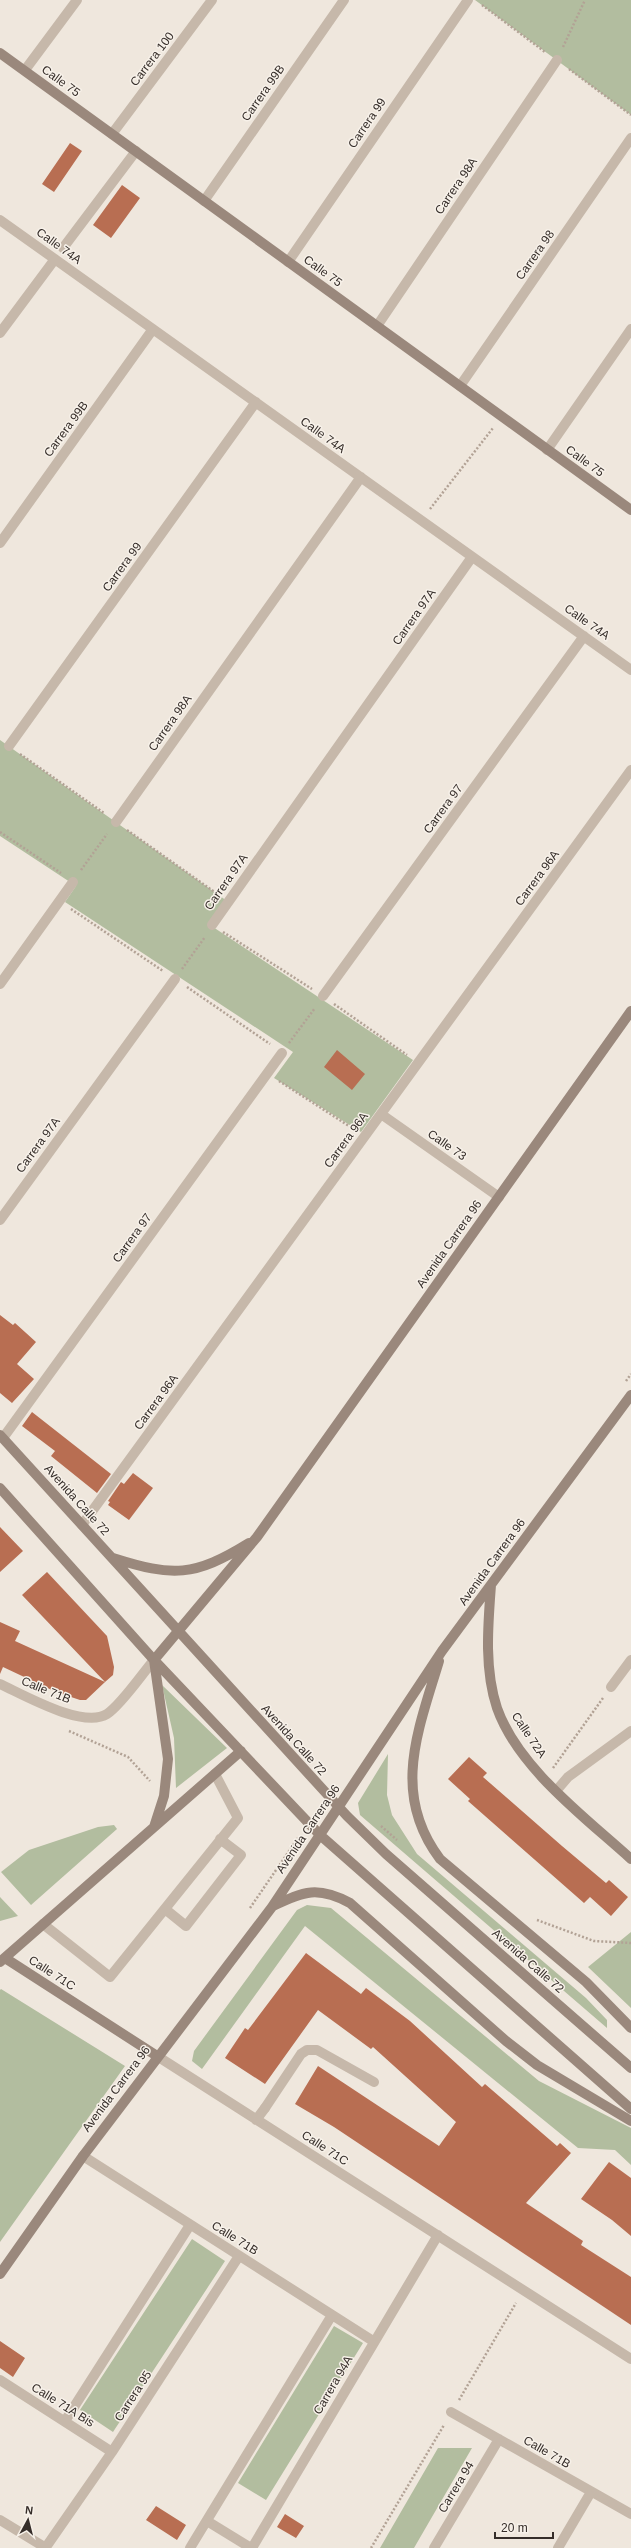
<svg xmlns="http://www.w3.org/2000/svg" width="631" height="2548" font-family="Helvetica,sans-serif">
	<rect width="100%" height="100%" fill="#efe7dd"/>
	<path fill="#b2bd9f" d="M 475,0 L 631,0 L 631,115 Z
		M 0,740 L 227,901 L 210,925 L 413,1060 L 361,1132 L 274,1078 L 293,1052 L 65,902 L 76,886 L 0,836 Z
		M 162,1685 L 227,1748 L 176,1788 L 174,1738 Z
		M 388,1754 L 387,1795 L 392,1815 L 417,1854 L 586,1998 L 607,2020 L 607,2028 L 360,1815 L 358,1803 Z
		M 114,1825 L 117,1829 L 31,1905 L 1,1872 L 29,1850 L 98,1827 Z
		M 0,1897 L 18,1916 L 0,1921 Z
		M 307,1905 L 331,1908 L 539,2081 L 631,2128 L 631,2165 L 615,2150 L 578,2148 L 305,1926 L 202,2069 L 192,2061 L 194,2051 L 297,1910 Z
		M 631,1932 L 631,2008 L 588,1967 Z
		M 1,1989 L 125,2066 L 0,2242 L 0,1990 Z
		M 192,2239 L 225,2261 L 113,2432 L 80,2410 Z
		M 334,2326 L 363,2343 L 266,2500 L 238,2483 Z
		M 438,2448 L 472,2448 L 414,2548 L 380,2548 Z"/>
	<path fill="#b86e52" d="M 70,143 L 82,151 L 54,192 L 42,184 Z
		M 122,185 L 140,198 L 111,238 L 93,225 Z
		M 337,1050 L 365,1074 L 352,1090 L 324,1067 Z
		M 0,1315 L 13,1325 L 15,1323 L 36,1342 L 17,1364 L 34,1379 L 12,1403 L 0,1393 Z
		M 32,1412 L 111,1474 L 97,1493 L 51,1456 L 55,1451 L 22,1426 Z
		M 133,1473 L 153,1488 L 129,1520 L 108,1505 L 110,1502 L 108,1501 L 121,1482 L 124,1484 Z
		M 0,1527 L 23,1551 L 0,1572 Z
		M 47,1572 L 107,1636 L 114,1667 L 113,1675 L 105,1682 L 22,1595 Z
		M 0,1622 L 20,1631 L 15,1641 L 105,1682 L 86,1700 L 80,1700 L 56,1692 L 3,1667 L 0,1674 Z
		M 469,1757 L 487,1773 L 483,1777 L 562,1846 L 606,1883 L 609,1880 L 628,1897 L 611,1916 L 590,1897 L 584,1903 L 468,1801 L 470,1799 L 448,1779 Z
		M 306,1953 L 361,1994 L 366,1988 L 410,2021 L 482,2087 L 485,2084 L 557,2146 L 560,2143 L 571,2153 L 526,2203 L 583,2241 L 581,2245 L 631,2277 L 631,2325 L 334,2127 L 295,2104 L 318,2066 L 439,2146 L 456,2122 L 373,2047 L 371,2049 L 318,2010 L 265,2084 L 225,2058 L 245,2028 L 248,2030 Z
		M 609,2162 L 631,2178 L 631,2236 L 612,2220 L 581,2199 Z
		M 0,2341 L 25,2358 L 13,2377 L 0,2368 Z
		M 156,2506 L 186,2525 L 177,2540 L 146,2520 Z
		M 285,2514 L 304,2526 L 296,2538 L 277,2527 Z"/>
	<g fill="none" stroke-linecap="round" stroke-linejoin="round">
		<path stroke="#b2a295" stroke-width="2.5" stroke-dasharray="2 2" stroke-linecap="butt" d="M 482,5 L 545,52
			M 563,47 L 585,0
			M 569,69 L 631,115
			M 430,509 L 493,428
			M 20,754 L 104,813
			M 127,830 L 216,893
			M 0,832 L 61,873
			M 81,870 L 107,834
			M 71,909 L 163,971
			M 223,932 L 312,989
			M 182,969 L 205,937
			M 187,987 L 270,1044
			M 334,1004 L 407,1055
			M 289,1043 L 315,1008
			M 279,1081 L 352,1128
			M 626,1381 L 631,1374
			M 69,1731 L 128,1757 L 150,1781
			M 553,1768 L 603,1698
			M 381,1826 L 397,1840
			M 250,1908 L 298,1838
			M 537,1920 L 594,1941 L 631,1943
			M 459,2400 L 516,2303
			M 371,2548 L 444,2425"/>
		<path stroke="#c6b8aa" stroke-width="10" d="M 25,70 L 77,0
			M 112,134 L 212,0
			M 204,201 L 344,0
			M 63,248 L 136,151
			M 288,262 L 468,0
			M 377,326 L 557,60
			M 460,386 L 631,138
			M 547,450 L 631,329
			M 556,1791 L 568,1777 L 631,1731
			M 165,1909 L 186,1926 L 241,1855 L 220,1839
			M 43,1924 L 110,1977 L 238,1818 L 215,1774
			M 265,2108 L 301,2054 L 307,2050 L 317,2050 L 374,2082"/>
		<path stroke="#c6b8aa" stroke-width="10" d="M 0,220 L 631,670
			M 0,333 L 55,259
			M 0,543 L 153,329
			M 9,746 L 256,402
			M 116,822 L 361,477
			M 212,925 L 472,557
			M 0,984 L 73,882
			M 323,996 L 584,636
			M 381,1114 L 499,1197
			M 0,1220 L 175,979
			M 3,1438 L 282,1053
			M 82,1525 L 631,770
			M 0,1684 C 24,1695 83,1729 107,1714 C 121,1705 142,1674 154,1660
			M 611,1687 L 631,1660
			M 157,2056 L 631,2359
			M 256,2120 L 265,2108
			M 83,2156 L 373,2341
			M 0,2380 L 112,2452
			M 451,2412 L 631,2514
			M 65,2421 L 190,2225
			M 0,2520 L 46,2548
			M 207,2521 L 251,2548
			M 46,2547 L 112,2452 L 239,2256
			M 190,2548 L 332,2315
			M 252,2548 L 438,2235
			M 434,2548 L 499,2439
			M 558,2548 L 591,2492"/>
		<path stroke="#9a887c" stroke-width="10" d="M 0,53 L 631,510
			M 0,1435 L 347,1816 L 386,1854 L 631,2068
			M 0,1488 L 154,1660 L 320,1835 L 631,2109
			M 113,1558 C 173,1577 194,1577 249,1543
			M 491,1585 C 488,1625 484,1669 497,1708 C 518,1768 586,1818 631,1859
			M 154,1660 L 257,1537 L 631,1011
			M 154,1660 L 168,1759 L 164,1796 L 154,1827
			M 439,1661 C 418,1731 391,1794 440,1859 L 586,1982 L 631,2028
			M 273,1906 C 304,1891 318,1886 350,1903 L 506,2041 L 537,2065 L 631,2121
			M 5,1958 L 157,2056
			M 0,1962 L 241,1751
			M 0,2274 L 83,2156 L 272,1907 L 442,1651 L 631,1395"/>
	</g>
	<g text-anchor="middle" dominant-baseline="central" stroke-width="3" stroke-linejoin="round" paint-order="stroke">
		<g font-size="12" fill="#352d29" stroke="#f7f1e9">
			<text transform="translate(152 59) rotate(-53)">Carrera 100</text>
			<text transform="translate(61 81) rotate(36)">Calle 75</text>
			<text transform="translate(263 93) rotate(-55)">Carrera 99B</text>
			<text transform="translate(367 123) rotate(-56)">Carrera 99</text>
			<text transform="translate(456 186) rotate(-56)">Carrera 98A</text>
			<text transform="translate(59 246) rotate(36)">Calle 74A</text>
			<text transform="translate(535 255) rotate(-55)">Carrera 98</text>
			<text transform="translate(323 271) rotate(36)">Calle 75</text>
			<text transform="translate(66 429) rotate(-54)">Carrera 99B</text>
			<text transform="translate(323 435) rotate(36)">Calle 74A</text>
			<text transform="translate(585 461) rotate(36)">Calle 75</text>
			<text transform="translate(122 567) rotate(-54)">Carrera 99</text>
			<text transform="translate(414 617) rotate(-55)">Carrera 97A</text>
			<text transform="translate(587 622) rotate(35)">Calle 74A</text>
			<text transform="translate(170 723) rotate(-55)">Carrera 98A</text>
			<text transform="translate(443 809) rotate(-54)">Carrera 97</text>
			<text transform="translate(537 878) rotate(-54)">Carrera 96A</text>
			<text transform="translate(226 882) rotate(-55)">Carrera 97A</text>
			<text transform="translate(346 1140) rotate(-54)">Carrera 96A</text>
			<text transform="translate(38 1145) rotate(-54)">Carrera 97A</text>
			<text transform="translate(447 1145) rotate(35)">Calle 73</text>
			<text transform="translate(132 1238) rotate(-54)">Carrera 97</text>
			<text transform="translate(449 1244) rotate(-55)">Avenida Carrera 96</text>
			<text transform="translate(156 1402) rotate(-54)">Carrera 96A</text>
			<text transform="translate(77 1500) rotate(48)">Avenida Calle 72</text>
			<text transform="translate(492 1562) rotate(-54)">Avenida Carrera 96</text>
			<text transform="translate(46 1690) rotate(22)">Calle 71B</text>
			<text transform="translate(529 1735) rotate(56)">Calle 72A</text>
			<text transform="translate(294 1740) rotate(48)">Avenida Calle 72</text>
			<text transform="translate(308 1829) rotate(-56)">Avenida Carrera 96</text>
			<text transform="translate(528 1961) rotate(41)">Avenida Calle 72</text>
			<text transform="translate(52 1973) rotate(33)">Calle 71C</text>
			<text transform="translate(116 2089) rotate(-53)">Avenida Carrera 96</text>
			<text transform="translate(325 2148) rotate(33)">Calle 71C</text>
			<text transform="translate(235 2238) rotate(32)">Calle 71B</text>
			<text transform="translate(333 2385) rotate(-60)">Carrera 94A</text>
			<text transform="translate(133 2396) rotate(-57)">Carrera 95</text>
			<text transform="translate(63 2405) rotate(32)">Calle 71A Bis</text>
			<text transform="translate(547 2452) rotate(30)">Calle 71B</text>
			<text transform="translate(456 2487) rotate(-59)">Carrera 94</text>
		</g>
	</g>
	<g transform="translate(28 2520) rotate(7)" stroke="#f7f1e9" stroke-width="3" paint-order="stroke">
	<path d="M0-3L7 15L0 10L-7 15Z" fill="#352d29"/>
	<text y="-6" font-size="11" font-weight="bold" text-anchor="middle" fill="#352d29">N</text>
	</g>
	<path d="M495 2532v6h58v-6" fill="none" stroke="#352d29" stroke-width="2"/>
	<text x="501" y="2532" font-size="12" fill="#352d29" stroke="#f7f1e9" stroke-width="3" paint-order="stroke">20 m</text>
</svg>
